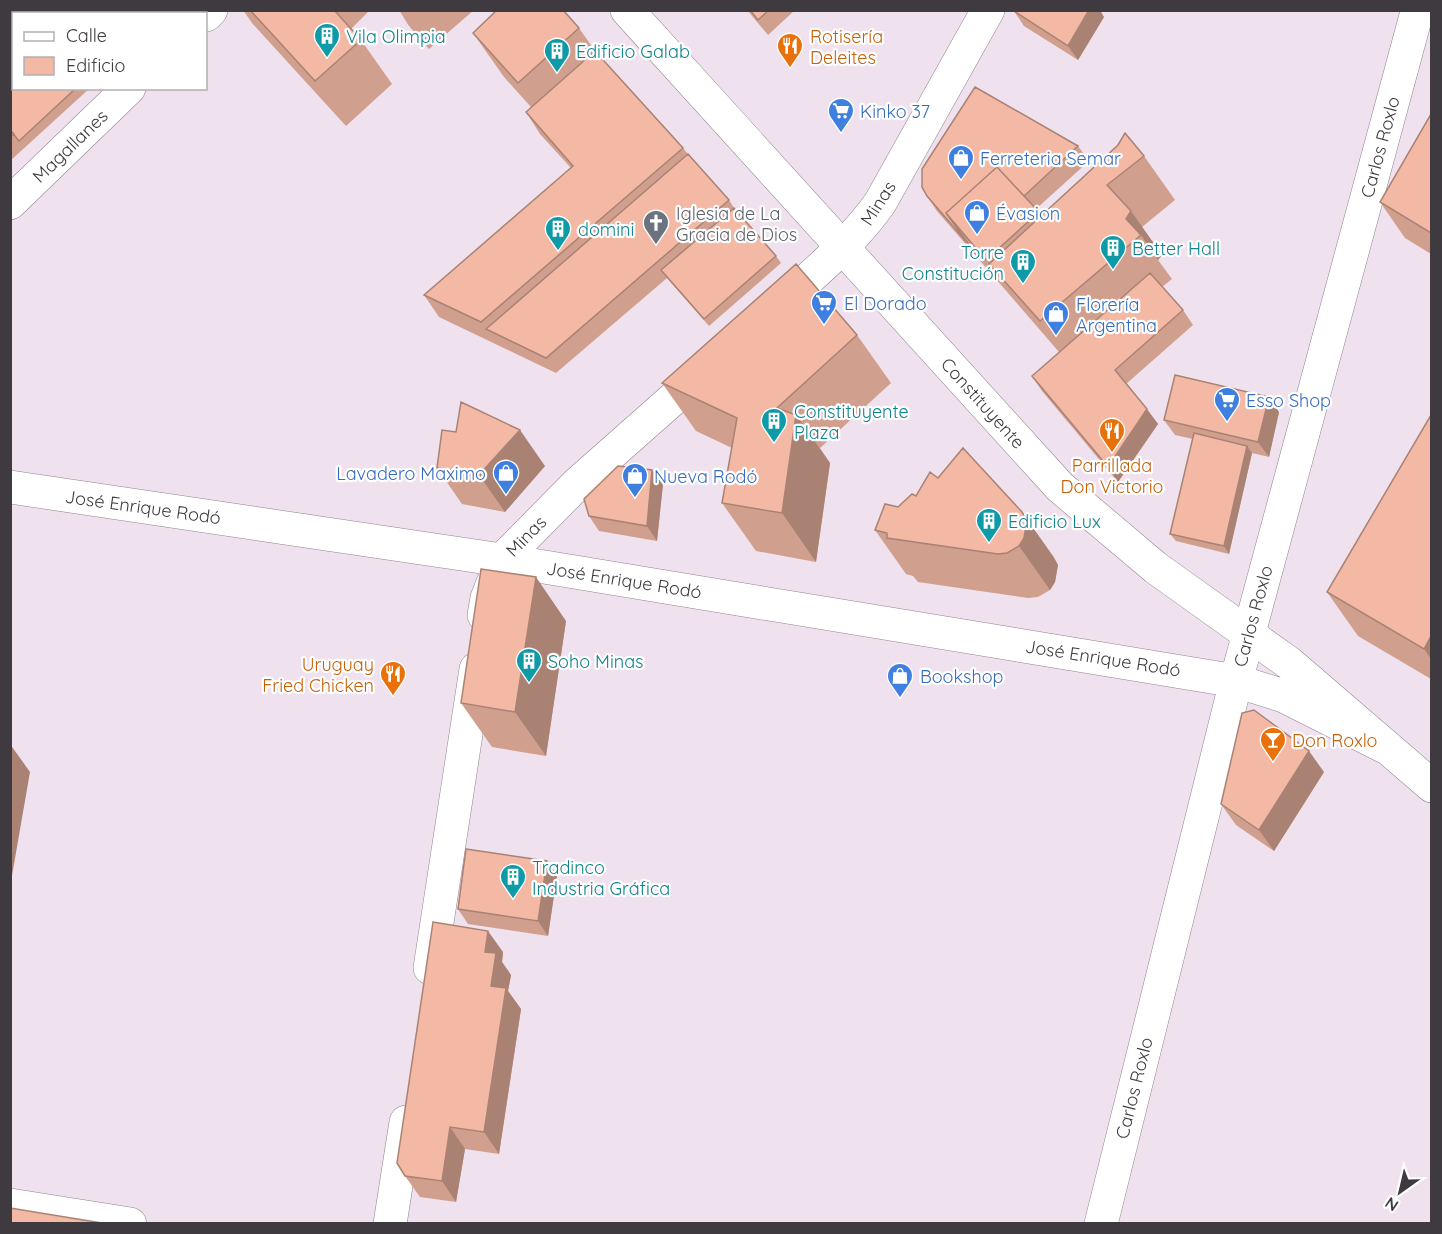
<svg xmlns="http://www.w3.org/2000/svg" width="1442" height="1234" font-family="Quicksand,sans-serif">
	<rect width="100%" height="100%" fill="#efe1ee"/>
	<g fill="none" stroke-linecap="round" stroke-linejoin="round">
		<defs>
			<path id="minor" d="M 1101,1224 L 1236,681 L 1417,12"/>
			<path id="tertiary" d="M 627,10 L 1060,487 L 1156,568 L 1289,663 L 1432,786
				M 206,15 L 211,10
				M 10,203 L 129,88
				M 775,309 C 812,275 851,244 880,203 L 988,10
				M 10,487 L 502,560 L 1236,681 L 1284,696 L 1385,747
				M 484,615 L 487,598 L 502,560 L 578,483 L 707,369
				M 430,968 L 476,669
				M 10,1205 L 130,1224
				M 390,1224 L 406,1122"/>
		</defs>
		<use href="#minor" stroke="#908490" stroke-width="34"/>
		<use href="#tertiary" stroke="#908490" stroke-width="34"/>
		<use href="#minor" stroke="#fff" stroke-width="33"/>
		<use href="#tertiary" stroke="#fff" stroke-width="33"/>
	</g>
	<path fill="#d19f8e" d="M 10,10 L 92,10 L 94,14 L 14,14 L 14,88 L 90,88 L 10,161 Z
		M 161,10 L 174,10 L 171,14 L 164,14 Z
		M 243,10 L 370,10 L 351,29 L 361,40 L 392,84 L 346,126 L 252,23 Z
		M 399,10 L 474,10 L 429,49 L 409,26 Z
		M 747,10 L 795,10 L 768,35 Z
		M 1014,11 L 1104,17 L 1078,60 L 1024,26 Z
		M 579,28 L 595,51 L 683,148 L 688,154 L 729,200 L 734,208 L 776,256 L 781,263 L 709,326 L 667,278 L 556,373 L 439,317 L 424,295 L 571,168 L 540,134 L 526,112 L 531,107 L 504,77 L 473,33 Z
		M 1431,114 L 1431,254 L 1405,238 L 1380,202 Z
		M 1078,146 L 1089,161 L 1036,209 L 1041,216 L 1144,156 L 1175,200 L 1142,227 L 1162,255 L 1158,260 L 1172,279 L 1162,287 L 1183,310 L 1193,325 L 1126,384 L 1158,424 L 1118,482 L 1042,391 L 1032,376 L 1059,352 L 937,211 L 927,196 Z
		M 857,335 L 891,383 L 820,448 L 830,463 L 816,562 L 756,551 L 722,503 L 732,448 L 696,431 L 662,383 Z
		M 1279,412 L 1269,457 L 1252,453 L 1229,554 L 1176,541 L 1170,534 L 1193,439 L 1175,435 L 1164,420 Z
		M 1431,415 L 1431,679 L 1358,636 L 1327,592 Z
		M 545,466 L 505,512 L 462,504 L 437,468 Z
		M 652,470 L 663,484 L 657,541 L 599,531 L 589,516 Z
		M 938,478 L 1053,556 L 1058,565 L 1055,582 L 1050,590 L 1038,597 L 1028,598 L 918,582 L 913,576 L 906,574 L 875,530 L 898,507 L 916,496 Z
		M 566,621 L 546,756 L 492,747 L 461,703 Z
		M 1324,772 L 1274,851 L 1236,825 L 1221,804 Z
		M 547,861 L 557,875 L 548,936 L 468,924 L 458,909 Z
		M 503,952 L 502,962 L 511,975 L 508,991 L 521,1009 L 499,1154 L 465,1149 L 456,1202 L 420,1197 L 405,1176 Z"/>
	<path fill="#aa8274" d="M 1089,10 L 1100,10 L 1104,17 L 1078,60 L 1068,46 Z
		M 1131,211 L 1162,255 L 1158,260 L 1141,235 L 1126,219 Z
		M 1269,397 L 1279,412 L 1269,457 L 1258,442 Z
		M 1147,409 L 1158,424 L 1118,482 L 1108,467 Z
		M 796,415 L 830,463 L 816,562 L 782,513 Z
		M 520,430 L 545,466 L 505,512 L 479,475 Z
		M 1247,446 L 1252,453 L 1229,554 L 1224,546 Z
		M 652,470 L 663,484 L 657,541 L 647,526 Z
		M 1022,512 L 1053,556 L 1058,565 L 1055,582 L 1050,590 L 1019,546 Z
		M 536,577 L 566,621 L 546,756 L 515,712 Z
		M 1431,636 L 1431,659 L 1424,649 Z
		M 10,744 L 30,772 L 10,887 Z
		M 1309,751 L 1324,772 L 1274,851 L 1259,830 Z
		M 547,861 L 557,875 L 548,936 L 538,921 Z
		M 488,931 L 503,952 L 502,962 L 511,975 L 508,991 L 521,1009 L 499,1154 L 484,1132 L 491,986 L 485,952 Z
		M 450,1127 L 465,1149 L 456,1202 L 442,1181 Z"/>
	<path fill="#f3b9a5" stroke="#aa8274" stroke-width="1.5" d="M 14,10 L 92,10 L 93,12 L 92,14 L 17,14 Z
		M 250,10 L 334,10 L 361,40 L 315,81 Z
		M 497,10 L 563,10 L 579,28 L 518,83 L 473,33 Z
		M 750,10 L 769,10 L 758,20 Z
		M 1014,10 L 1089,10 L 1068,46 L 1014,11 Z
		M 10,16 L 14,19 L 14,88 L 76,88 L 19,141 L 10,130 Z
		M 595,51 L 683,148 L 481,322 L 424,295 L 573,166 L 526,112 Z
		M 975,87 L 1078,146 L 1024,196 L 997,167 L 946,213 L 970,246 L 927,196 L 922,187 L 922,169 Z
		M 1431,114 L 1431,233 L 1380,202 Z
		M 10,130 L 14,134 L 10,137 Z
		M 1125,133 L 1144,156 L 1107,185 L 1131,211 L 1126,219 L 1141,235 L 1040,321 L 989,264 L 1118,145 Z
		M 688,154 L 729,200 L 546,358 L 486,329 Z
		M 997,167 L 1039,212 L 986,260 L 946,213 Z
		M 734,208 L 776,256 L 704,319 L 661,270 Z
		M 796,264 L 857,335 L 777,408 L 796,415 L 782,513 L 722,503 L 737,418 L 662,383 Z
		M 1150,273 L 1183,310 L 1115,370 L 1147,409 L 1108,467 L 1032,376 Z
		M 1175,375 L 1269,397 L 1258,442 L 1164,420 Z
		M 461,402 L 520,430 L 479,475 L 437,468 L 442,430 L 456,432 Z
		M 1431,415 L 1431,636 L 1424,649 L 1327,592 Z
		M 1194,433 L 1247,446 L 1224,546 L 1170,534 Z
		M 963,448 L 1022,512 L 1027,521 L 1024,538 L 1019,546 L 1007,553 L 998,554 L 887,538 L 887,533 L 875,530 L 885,504 L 898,507 L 912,494 L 916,496 L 930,472 L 938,478 Z
		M 618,466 L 652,470 L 647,526 L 589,516 L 584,499 Z
		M 481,569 L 536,577 L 515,712 L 461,703 Z
		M 1254,710 L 1309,751 L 1259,830 L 1221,804 L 1242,713 Z
		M 466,849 L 547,861 L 538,921 L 458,909 Z
		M 433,922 L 488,931 L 485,952 L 496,953 L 491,986 L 506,988 L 484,1132 L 450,1127 L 442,1181 L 405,1176 L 397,1163 Z
		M 10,1208 L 108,1224 L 10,1224 Z"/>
	<defs>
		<symbol id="building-pin" viewBox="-11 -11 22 30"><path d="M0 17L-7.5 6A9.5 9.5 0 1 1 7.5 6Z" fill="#0f9aa8" stroke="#fff"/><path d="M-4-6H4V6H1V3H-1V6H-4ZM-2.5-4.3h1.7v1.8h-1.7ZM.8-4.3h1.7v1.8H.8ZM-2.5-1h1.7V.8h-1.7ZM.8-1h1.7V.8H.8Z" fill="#fff"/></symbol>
		<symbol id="restaurant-pin" viewBox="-11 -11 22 30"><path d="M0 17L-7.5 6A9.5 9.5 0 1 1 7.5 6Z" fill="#e8710a" stroke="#fff"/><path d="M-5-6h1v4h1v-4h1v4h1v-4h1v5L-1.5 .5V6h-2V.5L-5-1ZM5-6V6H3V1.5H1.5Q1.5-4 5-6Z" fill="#fff"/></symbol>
		<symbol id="supermarket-pin" viewBox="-11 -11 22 30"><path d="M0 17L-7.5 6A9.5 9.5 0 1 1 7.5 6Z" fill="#3f7fe0" stroke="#fff"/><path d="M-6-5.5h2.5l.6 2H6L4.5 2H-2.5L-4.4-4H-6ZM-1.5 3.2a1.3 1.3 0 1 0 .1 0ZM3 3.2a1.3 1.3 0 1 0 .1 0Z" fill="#fff"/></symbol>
		<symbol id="shop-pin" viewBox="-11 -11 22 30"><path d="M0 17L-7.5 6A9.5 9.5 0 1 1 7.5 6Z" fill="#3f7fe0" stroke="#fff"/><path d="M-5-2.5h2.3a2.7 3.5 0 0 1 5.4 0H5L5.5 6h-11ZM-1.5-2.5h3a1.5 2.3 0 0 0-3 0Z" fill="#fff"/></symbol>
		<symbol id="church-pin" viewBox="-11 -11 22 30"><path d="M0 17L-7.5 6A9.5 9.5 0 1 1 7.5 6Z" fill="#6b7280" stroke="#fff"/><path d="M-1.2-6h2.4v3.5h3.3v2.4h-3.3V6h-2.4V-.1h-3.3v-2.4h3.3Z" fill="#fff"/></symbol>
		<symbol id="bar-pin" viewBox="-11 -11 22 30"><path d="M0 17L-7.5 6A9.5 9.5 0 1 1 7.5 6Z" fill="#e8710a" stroke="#fff"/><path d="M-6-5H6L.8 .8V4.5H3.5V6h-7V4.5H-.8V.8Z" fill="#fff"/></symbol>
	</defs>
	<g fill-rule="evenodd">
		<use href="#building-pin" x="312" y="21" width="30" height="40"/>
		<use href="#restaurant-pin" x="775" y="31" width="30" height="40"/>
		<use href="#building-pin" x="542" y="36" width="30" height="40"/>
		<use href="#supermarket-pin" x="826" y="96" width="30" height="40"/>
		<use href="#shop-pin" x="946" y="143" width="30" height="40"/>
		<use href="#shop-pin" x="962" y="198" width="30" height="40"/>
		<use href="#church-pin" x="641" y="208" width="30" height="40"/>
		<use href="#building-pin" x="543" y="214" width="30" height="40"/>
		<use href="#building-pin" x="1098" y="233" width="30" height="40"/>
		<use href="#building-pin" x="1008" y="247" width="30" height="40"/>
		<use href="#supermarket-pin" x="809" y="288" width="30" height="40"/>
		<use href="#shop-pin" x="1041" y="299" width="30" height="40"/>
		<use href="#supermarket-pin" x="1212" y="385" width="30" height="40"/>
		<use href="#building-pin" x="759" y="406" width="30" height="40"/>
		<use href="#restaurant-pin" x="1097" y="416" width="30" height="40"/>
		<use href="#shop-pin" x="491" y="458" width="30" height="40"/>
		<use href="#shop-pin" x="620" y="461" width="30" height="40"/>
		<use href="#building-pin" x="974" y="506" width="30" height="40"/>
		<use href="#building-pin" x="514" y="646" width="30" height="40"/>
		<use href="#restaurant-pin" x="378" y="659" width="30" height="40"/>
		<use href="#shop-pin" x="885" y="661" width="30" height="40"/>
		<use href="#bar-pin" x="1258" y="725" width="30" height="40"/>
		<use href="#building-pin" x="498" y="862" width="30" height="40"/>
	</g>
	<g text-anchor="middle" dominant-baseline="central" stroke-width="4.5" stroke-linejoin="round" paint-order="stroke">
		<g font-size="18" fill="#0d838f" stroke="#fff" text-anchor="start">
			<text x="346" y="36">Vila Olimpia</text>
			<text x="576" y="51">Edificio Galab</text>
			<text x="578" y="229">domini</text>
			<text x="1132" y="248">Better Hall</text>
			<text x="1004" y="252" text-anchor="end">Torre<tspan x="1004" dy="21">Constitución</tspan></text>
			<text x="794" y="411">Constituyente<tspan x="794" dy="21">Plaza</tspan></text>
			<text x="1008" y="521">Edificio Lux</text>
			<text x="548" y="661">Soho Minas</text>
			<text x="532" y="867">Tradinco<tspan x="532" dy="21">Industria Gráfica</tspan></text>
		</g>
		<g font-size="18" fill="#c56008" stroke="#fff" text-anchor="start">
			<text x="810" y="36">Rotisería<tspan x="810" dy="21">Deleites</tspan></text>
			<text x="1112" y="465" text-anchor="middle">Parrillada<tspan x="1112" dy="21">Don Victorio</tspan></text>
			<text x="374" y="664" text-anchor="end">Uruguay<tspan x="374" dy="21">Fried Chicken</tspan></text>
			<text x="1292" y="740">Don Roxlo</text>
		</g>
		<g font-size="18" fill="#366cbe" stroke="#fff" text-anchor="start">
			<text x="860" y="111">Kinko 37</text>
			<text x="980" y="158">Ferreteria Semar</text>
			<text x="996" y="213">Évasion</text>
			<text x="844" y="303">El Dorado</text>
			<text x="1076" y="304">Florería<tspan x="1076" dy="21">Argentina</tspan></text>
			<text x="1246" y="400">Esso Shop</text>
			<text x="486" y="473" text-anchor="end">Lavadero Maximo</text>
			<text x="654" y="476">Nueva Rodó</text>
			<text x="920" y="676">Bookshop</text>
		</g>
		<g font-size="18" fill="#3f3a3f" stroke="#fff">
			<text transform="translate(70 146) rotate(-44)">Magallanes</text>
			<text transform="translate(1380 147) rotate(-75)">Carlos Roxlo</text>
			<text transform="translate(878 203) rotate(-57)">Minas</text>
			<text transform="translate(983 403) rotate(48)">Constituyente</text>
			<text transform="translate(143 507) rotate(8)">José Enrique Rodó</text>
			<text transform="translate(526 536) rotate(-46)">Minas</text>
			<text transform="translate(624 580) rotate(9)">José Enrique Rodó</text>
			<text transform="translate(1253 616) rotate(-75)">Carlos Roxlo</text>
			<text transform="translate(1103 658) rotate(9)">José Enrique Rodó</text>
			<text transform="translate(1134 1088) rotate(-76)">Carlos Roxlo</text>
		</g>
		<g font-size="18" fill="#5b616d" stroke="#fff" text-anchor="start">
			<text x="676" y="213">Iglesia de La<tspan x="676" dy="21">Gracia de Dios</tspan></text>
		</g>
	</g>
	<rect width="1442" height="1234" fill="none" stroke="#3f3a3f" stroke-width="24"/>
	<rect x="12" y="12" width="195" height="78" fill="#ffffff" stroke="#b2b0b2" stroke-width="1.5"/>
	<rect x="24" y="32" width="30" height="9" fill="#ffffff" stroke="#b2b0b2" stroke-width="1.5"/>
	<text x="66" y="42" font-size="18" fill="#3f3a3f">Calle</text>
	<rect x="24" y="57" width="30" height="18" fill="#f3b9a5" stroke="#b2b0b2" stroke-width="1.5"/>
	<text x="66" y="72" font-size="18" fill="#3f3a3f">Edificio</text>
	<g transform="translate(1400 1192) rotate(214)" stroke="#ffffff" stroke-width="4.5" paint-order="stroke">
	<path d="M0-4.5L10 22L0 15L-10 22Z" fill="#3f3a3f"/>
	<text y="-9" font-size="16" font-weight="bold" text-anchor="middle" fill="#3f3a3f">N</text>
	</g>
</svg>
